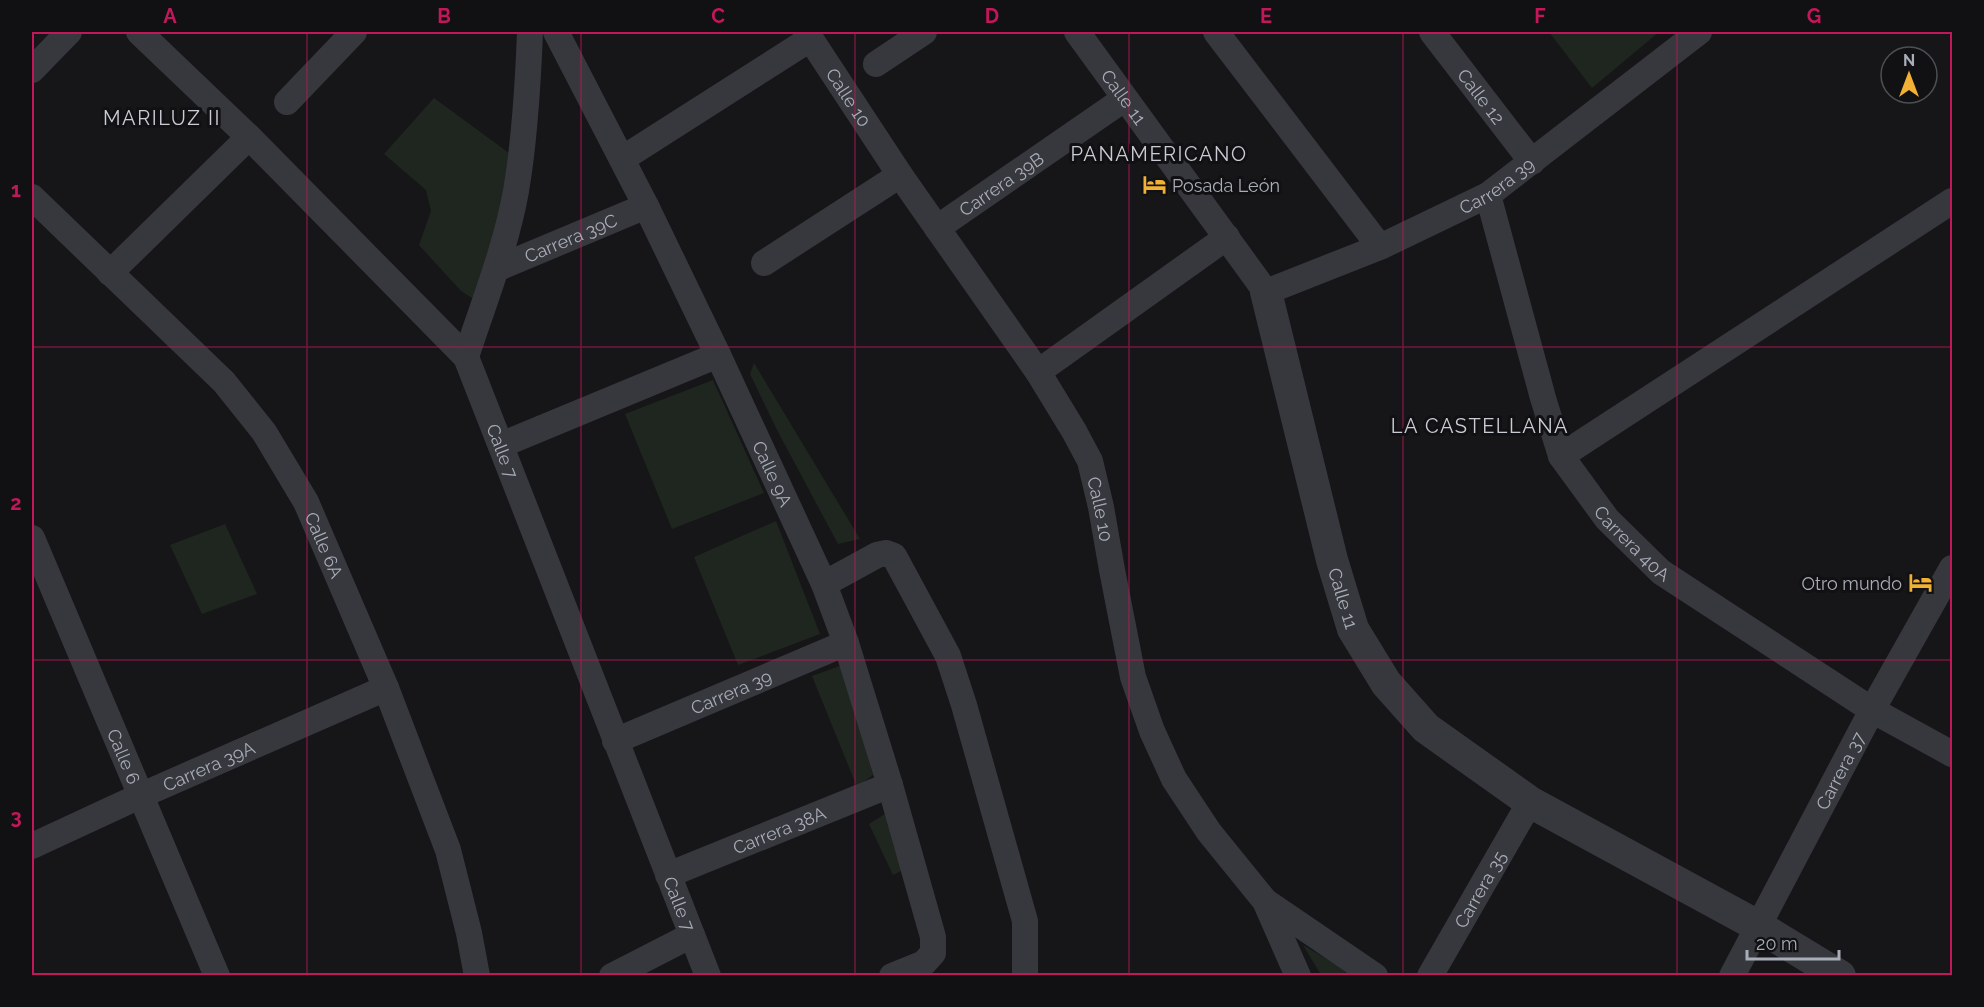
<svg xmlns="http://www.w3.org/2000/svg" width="1984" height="1007" font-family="Raleway,sans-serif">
	<rect width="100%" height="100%" fill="#161618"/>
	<path fill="#1e261f" d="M 1549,32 L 1659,32 L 1592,88 Z
		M 434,98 L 513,156 L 483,305 L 461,291 L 419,245 L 431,211 L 426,190 L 384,154 Z
		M 754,363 L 860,539 L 838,544 L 777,430 L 750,374 Z
		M 713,380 L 764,493 L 672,529 L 625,414 Z
		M 776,521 L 820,634 L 738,665 L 694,557 Z
		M 225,524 L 257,594 L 202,614 L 170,545 Z
		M 842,665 L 873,775 L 857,787 L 812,676 Z
		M 893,809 L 907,868 L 893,875 L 869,824 Z
		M 1303,945 L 1354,975 L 1321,975 Z"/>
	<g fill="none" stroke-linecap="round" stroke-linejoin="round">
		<g stroke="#37383d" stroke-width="26">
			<path id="s1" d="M 139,32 L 249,137 L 466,357 L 708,976"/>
			<path id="s2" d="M 556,32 L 646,206 L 718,355 L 824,584 L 846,643 L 890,785 L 933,937 L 933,953 L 924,963 L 892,976"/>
			<path id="s3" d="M 806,32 L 900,175 L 1038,372 L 1074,431 L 1090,461 L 1101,507 L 1112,570 L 1133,677 L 1152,731 L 1174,779 L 1209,832 L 1265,901 L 1375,976"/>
			<path id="s4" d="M 1077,32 L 1266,292 L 1380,247 L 1488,195 L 1699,32"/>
			<path d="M 1216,32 L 1380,247"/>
			<path id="s5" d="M 1432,32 L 1532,162"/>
			<path d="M 876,64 L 924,32"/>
			<path d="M 32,70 L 69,32"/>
			<path d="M 287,102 L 354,32"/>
			<path d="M 622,159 L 810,39"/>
			<path id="s6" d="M 1488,195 L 1543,398 L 1561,456 L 1607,519 L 1661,572 L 1872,710 L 1952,754"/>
			<path id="s7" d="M 32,197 L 224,382 L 264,432 L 306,502 L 386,688 L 448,850 L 469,933 L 477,976"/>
			<path id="s8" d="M 937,228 L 1124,99"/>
			<path d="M 764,263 L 900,175"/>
			<path id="s9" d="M 496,269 L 646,206"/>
			<path d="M 110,273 L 249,137"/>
			<path d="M 466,357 C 484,302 506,247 516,191 C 525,138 528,84 530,32"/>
			<path d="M 1038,372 L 1227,237"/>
			<path d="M 501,445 L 718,355"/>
			<path d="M 1561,456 L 1952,201"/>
			<path id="s10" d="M 32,538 L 217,976"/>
			<path d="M 824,584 L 877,555 L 886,553 L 894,556 L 948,656 L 964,705 L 1025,921 L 1025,974"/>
			<path id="s11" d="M 615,741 L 846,643"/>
			<path id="s12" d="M 32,846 L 142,795 L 386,688"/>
			<path id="s13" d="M 668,875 L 890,785"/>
			<path d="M 1265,901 L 1298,976"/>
			<path d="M 612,976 L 692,935"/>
			<path id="s14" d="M 1430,976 L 1530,802"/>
			<path id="s15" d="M 1732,976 L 1872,710 L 1952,568"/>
		</g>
		<path stroke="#37383d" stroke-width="32" id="s16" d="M 1266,292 L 1332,560 L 1353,629 L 1386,683 L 1426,728 L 1530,802 L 1758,926 L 1840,976"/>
	</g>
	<path fill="none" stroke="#c2185b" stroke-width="1.5" stroke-opacity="0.55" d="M 307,32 L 307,976M 581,32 L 581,976M 855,32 L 855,976M 1129,32 L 1129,976M 1403,32 L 1403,976M 1677,32 L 1677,976M 32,347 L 1952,347M 32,660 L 1952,660"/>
	<defs>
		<symbol id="hotel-bare" viewBox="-9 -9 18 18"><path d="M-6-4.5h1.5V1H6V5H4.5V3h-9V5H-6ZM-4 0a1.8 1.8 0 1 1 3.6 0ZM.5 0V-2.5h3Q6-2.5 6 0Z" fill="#f2b134" stroke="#111113" stroke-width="2.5" paint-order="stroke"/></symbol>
	</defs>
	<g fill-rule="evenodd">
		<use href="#hotel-bare" x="1138" y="168" width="33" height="33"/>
		<use href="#hotel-bare" x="1904" y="566" width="33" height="33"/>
	</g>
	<g text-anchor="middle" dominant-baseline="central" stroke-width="6" stroke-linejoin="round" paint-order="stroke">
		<g font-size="18" fill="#a8adb8" stroke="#111113">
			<text stroke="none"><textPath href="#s4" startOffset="80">Calle 11</textPath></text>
			<text stroke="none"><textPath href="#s5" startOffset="81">Calle 12</textPath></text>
			<text stroke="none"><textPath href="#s3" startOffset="78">Calle 10</textPath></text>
			<text stroke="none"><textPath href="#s8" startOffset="78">Carrera 39B</textPath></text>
			<text stroke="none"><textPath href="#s4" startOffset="576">Carrera 39</textPath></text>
			<text stroke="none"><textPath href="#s9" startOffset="81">Carrera 39C</textPath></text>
			<text stroke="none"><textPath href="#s1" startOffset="562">Calle 7</textPath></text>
			<text stroke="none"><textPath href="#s2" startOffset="492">Calle 9A</textPath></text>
			<text stroke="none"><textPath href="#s3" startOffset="564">Calle 10</textPath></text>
			<text stroke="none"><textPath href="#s6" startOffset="384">Carrera 40A</textPath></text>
			<text stroke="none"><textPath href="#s7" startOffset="459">Calle 6A</textPath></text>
			<text stroke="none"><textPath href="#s16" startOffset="316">Calle 11</textPath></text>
			<text stroke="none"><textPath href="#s11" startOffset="126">Carrera 39</textPath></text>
			<text stroke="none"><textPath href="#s10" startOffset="237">Calle 6</textPath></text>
			<text stroke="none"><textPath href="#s12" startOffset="194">Carrera 39A</textPath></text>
			<text stroke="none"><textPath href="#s15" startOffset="232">Carrera 37</textPath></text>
			<text stroke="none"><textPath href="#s13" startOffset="120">Carrera 38A</textPath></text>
			<text stroke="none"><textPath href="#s14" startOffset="100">Carrera 35</textPath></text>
			<text stroke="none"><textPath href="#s1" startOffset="1048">Calle 7</textPath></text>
		</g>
		<g font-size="18" fill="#a8adb8" stroke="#111113" text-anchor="start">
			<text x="1172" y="185">Posada León</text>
			<text x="1902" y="583" text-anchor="end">Otro mundo</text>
		</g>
		<g font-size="20" letter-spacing="1.5" fill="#c9ccd4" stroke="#111113">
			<text x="162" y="118">MARILUZ II</text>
			<text x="1159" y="154">PANAMERICANO</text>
			<text x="1480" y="426">LA CASTELLANA</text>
		</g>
	</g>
	<rect width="1984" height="1007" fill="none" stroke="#111113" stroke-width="66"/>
	<g transform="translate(1909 75)"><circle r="28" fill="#111113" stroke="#4d4f55" stroke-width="1.5"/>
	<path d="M0-4.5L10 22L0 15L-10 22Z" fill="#f2b134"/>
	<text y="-9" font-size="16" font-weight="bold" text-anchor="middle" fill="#a8adb8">N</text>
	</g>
	<path d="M1747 950v9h92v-9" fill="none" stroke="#a8adb8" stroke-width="3"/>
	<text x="1756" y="950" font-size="18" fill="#a8adb8" stroke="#111113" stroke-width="4.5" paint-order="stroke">20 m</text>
	<rect x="33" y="33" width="1918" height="941" fill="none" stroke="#c2185b" stroke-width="2"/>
	<g font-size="20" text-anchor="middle" font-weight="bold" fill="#c2185b">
		<text x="170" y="23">A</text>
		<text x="444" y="23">B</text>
		<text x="718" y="23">C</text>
		<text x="992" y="23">D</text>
		<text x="1266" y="23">E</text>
		<text x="1540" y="23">F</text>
		<text x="1814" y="23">G</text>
		<text x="16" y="197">1</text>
		<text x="16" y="510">2</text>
		<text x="16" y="824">3</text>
	</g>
</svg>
